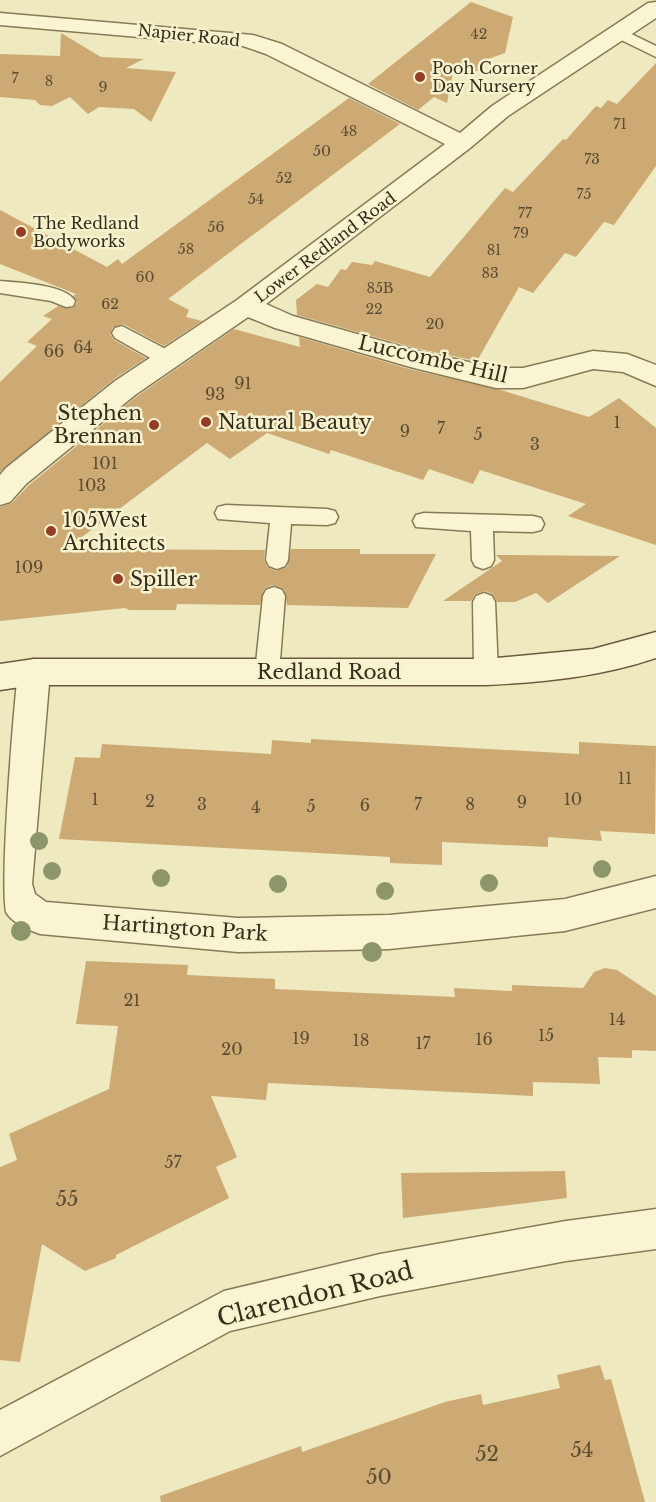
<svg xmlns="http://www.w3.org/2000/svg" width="656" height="1502" font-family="'Libre Baskerville',serif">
	<rect width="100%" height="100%" fill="#eee9bf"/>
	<path fill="#cdaa74" d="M 471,2 L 513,17 L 505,53 L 491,58 L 478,71 L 453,72 L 447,103 L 434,97 L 418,110 L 368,84 Z
		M 61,33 L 101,57 L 144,59 L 126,68 L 176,72 L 151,122 L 134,109 L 99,107 L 88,114 L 70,97 L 52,106 L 40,105 L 35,100 L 0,97 L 0,54 L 60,56 Z
		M 656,63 L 656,166 L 614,225 L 604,222 L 576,257 L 565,253 L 533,293 L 519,287 L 477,361 L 415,348 L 297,315 L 296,300 L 317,284 L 328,287 L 341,269 L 346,270 L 352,262 L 372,265 L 375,261 L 430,277 L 505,188 L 513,192 L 563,139 L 566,140 L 596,106 L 601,108 L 608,100 L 617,104 Z
		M 349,98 L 400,124 L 168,299 L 189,310 L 186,317 L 202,321 L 164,346 L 123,324 L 113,327 L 110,334 L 114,340 L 146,358 L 114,379 L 0,472 L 0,382 L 37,346 L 27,342 L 52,319 L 43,316 L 58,306 L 73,308 L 77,302 L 73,296 L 76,294 L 0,264 L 0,210 L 107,267 L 118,259 L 122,264 Z
		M 234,329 L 300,347 L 299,337 L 413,370 L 501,390 L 589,417 L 619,398 L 656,428 L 656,545 L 568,516 L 586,504 L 480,470 L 473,484 L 429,469 L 423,480 L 331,450 L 329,454 L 267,433 L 230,459 L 207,443 L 66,549 L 265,550 L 264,560 L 267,567 L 276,571 L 287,567 L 291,549 L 360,549 L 360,554 L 436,554 L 408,608 L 287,605 L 284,589 L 273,585 L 264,589 L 260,605 L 177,604 L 176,610 L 129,610 L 125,608 L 0,621 L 0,507 L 12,503 L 28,486 L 136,397 Z
		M 496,555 L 619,556 L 620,556 L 548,603 L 536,593 L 515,602 L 497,602 L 493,594 L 485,591 L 475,594 L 471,601 L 443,601 L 502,561 Z
		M 311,739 L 579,754 L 579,742 L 656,746 L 655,834 L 600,831 L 602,841 L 548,837 L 548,847 L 442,842 L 442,865 L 390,863 L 390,857 L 59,839 L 75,757 L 100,758 L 102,744 L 271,754 L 272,740 L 311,743 Z
		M 86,961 L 188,965 L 187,975 L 275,979 L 275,989 L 455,997 L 454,988 L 512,991 L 512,985 L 583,988 L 594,972 L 605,968 L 617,970 L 656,996 L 656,1051 L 632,1050 L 632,1058 L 598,1057 L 600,1084 L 533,1082 L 533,1096 L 268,1083 L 266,1100 L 211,1096 L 237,1157 L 216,1167 L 229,1198 L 116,1255 L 116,1258 L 85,1271 L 42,1244 L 20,1362 L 0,1360 L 0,1167 L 17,1160 L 9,1134 L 109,1089 L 118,1026 L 76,1024 Z
		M 565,1171 L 567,1198 L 403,1218 L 401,1173 Z
		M 600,1365 L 605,1380 L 611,1379 L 645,1502 L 161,1502 L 160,1496 L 301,1446 L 302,1452 L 445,1402 L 481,1394 L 483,1405 L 560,1388 L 557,1375 Z"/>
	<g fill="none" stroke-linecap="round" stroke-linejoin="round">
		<defs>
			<path id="lane" d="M 617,27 L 656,46 L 656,57 L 611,35 L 609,32 Z
				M 0,281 C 19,283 65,284 75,301 L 73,306 L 66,307 L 51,301 L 0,293 Z
				M 122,326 L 175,354 L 178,359 L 175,364 L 161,364 L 115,338 L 112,333 L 115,328 Z
				M 226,505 L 327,509 L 335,511 L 338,517 L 335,523 L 327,525 L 291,524 L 288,560 L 285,566 L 277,569 L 269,566 L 266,560 L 270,523 L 218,519 L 215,513 L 218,507 Z
				M 424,513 L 533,516 L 541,518 L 544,524 L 541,530 L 533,532 L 493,531 L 494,560 L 491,566 L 483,569 L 475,566 L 472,560 L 471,531 L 416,527 L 413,521 L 416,515 Z
				M 274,587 L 282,590 L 285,596 L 279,673 L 275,680 L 267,683 L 259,680 L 255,673 L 263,596 L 266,590 Z
				M 484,593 L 492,596 L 495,602 L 498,672 L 494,679 L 486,682 L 478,679 L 474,672 L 473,602 L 476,596 Z"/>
			<path id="street" d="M 656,2 L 656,18 L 508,116 L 470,148 L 266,304 L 293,316 L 414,350 L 496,368 L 523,368 L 593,351 L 627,354 L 656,365 L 656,386 L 623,372 L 593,369 L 523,388 L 496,388 L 414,368 L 275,328 L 248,317 L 135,395 L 26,484 L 10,502 L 0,505 L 0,475 L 6,468 L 115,381 L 237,300 L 445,144 L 266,54 L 243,46 L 0,25 L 0,13 L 253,35 L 282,44 L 460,133 L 492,106 L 648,3 Z
				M 34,659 L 45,663 L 50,672 L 32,884 L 35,894 L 46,902 L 238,918 L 389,915 L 565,899 L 656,876 L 656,908 L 565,931 L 389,949 L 238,952 L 40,934 C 29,930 12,923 6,912 C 0,879 13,718 18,672 L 23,663 Z
				M 656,1209 L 656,1249 L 566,1261 L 380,1296 L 230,1331 L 0,1456 L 0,1410 L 224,1291 L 380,1254 L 566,1221 Z"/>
			<path id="secondary" d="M 656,632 L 656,658 C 600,677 545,682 486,685 L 34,685 L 0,690 L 0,664 L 34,659 L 486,659 L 593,649 Z"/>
		</defs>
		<use href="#lane" stroke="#877a57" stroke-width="3"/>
		<use href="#street" stroke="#877a57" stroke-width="3"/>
		<use href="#secondary" stroke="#685a3a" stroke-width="3"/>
		<use href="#lane" fill="#f9f5d2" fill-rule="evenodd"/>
		<use href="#street" fill="#f9f5d2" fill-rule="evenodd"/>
		<use href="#secondary" fill="#f9f5d2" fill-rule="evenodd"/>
	</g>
	<g fill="#8d9669">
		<circle cx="39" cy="841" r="9"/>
		<circle cx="602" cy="869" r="9"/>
		<circle cx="52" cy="871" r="9"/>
		<circle cx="161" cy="878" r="9"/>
		<circle cx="489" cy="883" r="9"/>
		<circle cx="278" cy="884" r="9"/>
		<circle cx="385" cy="891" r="9"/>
		<circle cx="21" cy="931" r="10"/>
		<circle cx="372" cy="952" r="10"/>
	</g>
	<g fill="#963b26" stroke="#f6f2ce" stroke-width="2">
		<circle cx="420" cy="77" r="6"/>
		<circle cx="21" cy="232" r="6"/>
		<circle cx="206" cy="422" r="6"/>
		<circle cx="154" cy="425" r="6"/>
		<circle cx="51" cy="531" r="6"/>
		<circle cx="118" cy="579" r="6"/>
	</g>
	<g text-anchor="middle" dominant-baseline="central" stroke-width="5" stroke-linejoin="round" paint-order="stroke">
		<g font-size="14" fill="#5c4c32">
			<text x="479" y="34">42</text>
			<text x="15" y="78">7</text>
			<text x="49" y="81">8</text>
			<text x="103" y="87">9</text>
			<text x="620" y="124">71</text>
			<text x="349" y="131">48</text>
			<text x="322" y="151">50</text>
			<text x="592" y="159">73</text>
			<text x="284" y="178">52</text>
			<text x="584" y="194">75</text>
			<text x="256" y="199">54</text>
			<text x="525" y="213">77</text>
			<text x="216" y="227">56</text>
			<text x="521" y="233">79</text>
			<text x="186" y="249">58</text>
			<text x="494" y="250">81</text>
			<text x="490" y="273">83</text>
			<text x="145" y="277">60</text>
			<text x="380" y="288">85B</text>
			<text x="110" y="304">62</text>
			<text x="374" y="309">22</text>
			<text x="435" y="324">20</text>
		</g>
		<g font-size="16" fill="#362d1c" stroke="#f6f2ce">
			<text transform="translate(189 35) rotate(6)">Napier Road</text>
			<text transform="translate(325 247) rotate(-37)">Lower Redland Road</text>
		</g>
		<g font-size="16" fill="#362d1c" stroke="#f6f2ce" text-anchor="start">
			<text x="432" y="68">Pooh Corner<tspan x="432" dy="18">Day Nursery</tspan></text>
			<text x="33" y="223">The Redland<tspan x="33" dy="18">Bodyworks</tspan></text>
		</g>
		<g font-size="16" fill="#5c4c32">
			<text x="83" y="347">64</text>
			<text x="54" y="351">66</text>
			<text x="243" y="383">91</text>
			<text x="215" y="394">93</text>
			<text x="617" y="422">1</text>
			<text x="441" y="428">7</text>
			<text x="405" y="431">9</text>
			<text x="478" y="434">5</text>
			<text x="535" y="444">3</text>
			<text x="105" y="463">101</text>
			<text x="92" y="485">103</text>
			<text x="29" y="567">109</text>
			<text x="625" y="778">11</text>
			<text x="95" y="799">1</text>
			<text x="573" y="799">10</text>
			<text x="150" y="801">2</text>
			<text x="522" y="802">9</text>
			<text x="202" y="804">3</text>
			<text x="418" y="804">7</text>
			<text x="470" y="804">8</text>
			<text x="365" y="805">6</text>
			<text x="311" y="806">5</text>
			<text x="256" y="807">4</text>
			<text x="132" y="1000">21</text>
			<text x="617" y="1019">14</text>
			<text x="546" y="1035">15</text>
			<text x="301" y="1038">19</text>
			<text x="484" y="1039">16</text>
			<text x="361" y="1040">18</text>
			<text x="423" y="1043">17</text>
			<text x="232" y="1049">20</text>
			<text x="173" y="1162">57</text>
		</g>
		<g font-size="20" fill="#362d1c" stroke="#f6f2ce">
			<text transform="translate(433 359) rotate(13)">Luccombe Hill</text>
			<text x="329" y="672">Redland Road</text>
			<text transform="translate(185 928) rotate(4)">Hartington Park</text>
		</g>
		<g font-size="20" fill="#362d1c" stroke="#f6f2ce" text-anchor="start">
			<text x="142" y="413" text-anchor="end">Stephen<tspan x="142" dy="23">Brennan</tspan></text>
			<text x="218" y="422">Natural Beauty</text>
			<text x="63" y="520">105West<tspan x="63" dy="23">Architects</tspan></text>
			<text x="130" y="579">Spiller</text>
		</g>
		<g font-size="20" fill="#5c4c32">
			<text x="67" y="1199">55</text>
			<text x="582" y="1450">54</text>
			<text x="487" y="1454">52</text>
			<text x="379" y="1477">50</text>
		</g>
		<g font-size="24" fill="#362d1c" stroke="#f6f2ce">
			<text transform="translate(315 1294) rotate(-14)">Clarendon Road</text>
		</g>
	</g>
</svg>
